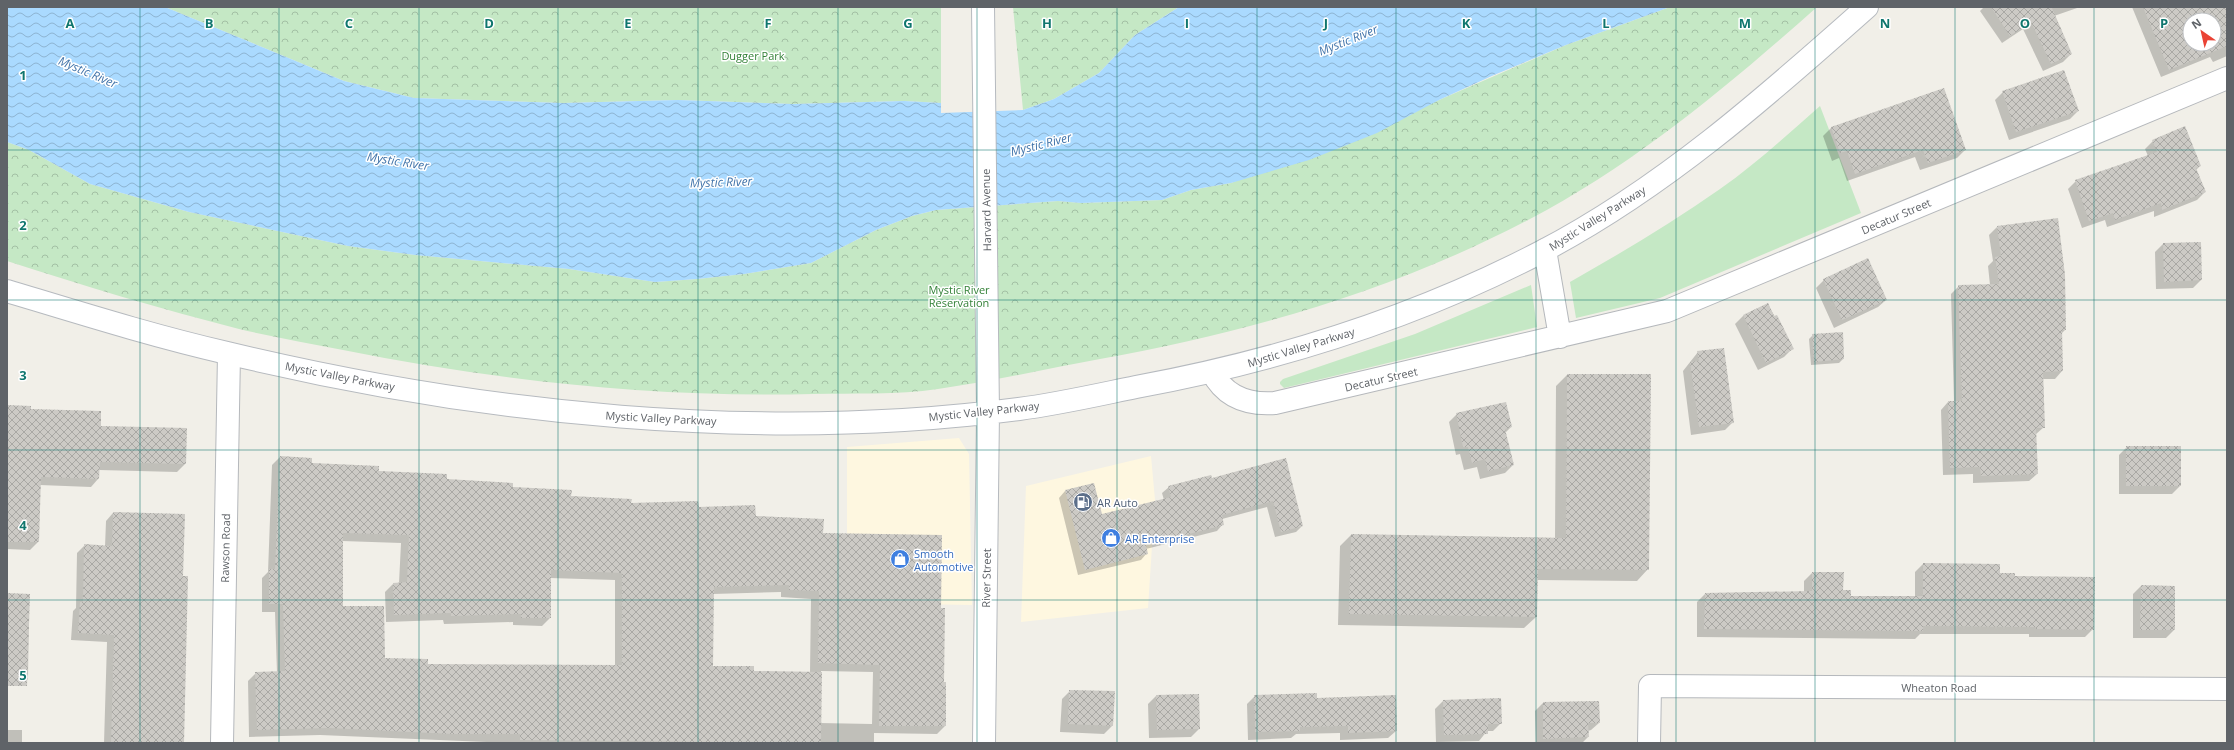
<svg xmlns="http://www.w3.org/2000/svg" width="2234" height="750" font-family="'Open Sans',sans-serif">
	<defs>
		<pattern id="forest-crowns" width="20" height="18" patternUnits="userSpaceOnUse"><rect width="20" height="18" fill="#c5e8c5"/><path d="M2 6a3 3 0 1 1 6 0M12 15a3 3 0 1 1 6 0" fill="none" stroke="#a3c0a4"/></pattern>
		<pattern id="water-waves" width="16" height="10" patternUnits="userSpaceOnUse"><rect width="16" height="10" fill="#aadaff"/><path d="M0 5q4-4 8 0t8 0" fill="none" stroke="#8eb4d2"/></pattern>
		<pattern id="building-cross-hatch" width="8" height="8" patternUnits="userSpaceOnUse"><rect width="8" height="8" fill="#cccac5"/><path d="M0 0l8 8M0 8l8-8" fill="none" stroke="#a9a8a4"/></pattern>
	</defs>
	<rect width="100%" height="100%" fill="#f1efe8"/>
	<path fill="#fef7e0" d="M 959,438 L 969,454 L 972,605 L 847,603 L 847,447 Z
		M 1151,456 L 1155,500 L 1148,608 L 1021,622 L 1026,486 Z"/>
	<path fill="#c5e8c5" d="M 1820,106 L 1861,213 L 1660,298 L 1576,318 L 1570,282 C 1621,253 1672,223 1720,189 C 1756,164 1788,134 1820,106 Z
		M 1531,285 L 1537,327 L 1284,388 L 1280,384 L 1280,382 L 1283,379 L 1415,334 Z"/>
	<path fill="url(#forest-crowns)" d="M 165,7 L 941,7 L 941,103 L 904,101 L 793,104 L 678,100 L 563,103 L 414,98 L 344,81 Z
		M 1013,7 L 1179,7 L 1135,35 L 1099,73 L 1054,99 L 1023,110 Z
		M 1670,7 L 1817,7 C 1728,86 1635,164 1530,219 C 1395,290 1250,332 1100,359 C 1046,369 993,381 938,389 C 897,395 854,393 813,394 C 655,398 498,381 343,350 C 308,343 273,337 239,329 C 161,309 84,286 7,261 L 7,142 L 29,150 L 90,184 L 189,212 L 348,246 L 415,255 L 569,269 L 655,282 L 697,279 L 744,274 L 811,263 L 876,230 L 912,216 L 936,210 L 1058,201 L 1081,203 L 1162,200 L 1191,190 L 1231,183 L 1439,100 L 1566,45 Z"/>
	<path fill="url(#water-waves)" d="M 7,7 L 165,7 L 344,81 L 414,98 L 563,103 L 678,100 L 793,104 L 904,101 L 941,103 L 941,113 L 1023,110 L 1054,99 L 1099,73 L 1135,35 L 1179,7 L 1670,7 L 1566,45 L 1494,75 L 1439,100 L 1377,133 L 1309,160 L 1231,183 L 1191,190 L 1162,200 L 1081,203 L 1058,201 L 936,210 L 912,216 L 876,230 L 811,263 L 744,274 L 697,279 L 655,282 L 569,269 L 415,255 L 348,246 L 189,212 L 90,184 L 29,150 L 7,142 Z"/>
	<path fill="#0003" fill-rule="evenodd" d="M 1984,7 L 2080,7 L 2054,16 L 2071,54 L 2063,62 L 2043,71 L 2023,29 L 2002,43 L 1980,11 Z
		M 2132,7 L 2227,7 L 2227,56 L 2213,62 L 2210,57 L 2161,77 ZM 2190,20 L 2214,20 L 2214,44 L 2190,44 Z
		M 2003,92 L 2078,111 L 2070,119 L 2009,140 L 1995,100 Z
		M 1831,128 L 1965,150 L 1957,158 L 1920,170 L 1915,157 L 1847,181 L 1839,158 L 1832,161 L 1823,136 Z
		M 2153,141 L 2200,166 L 2196,170 L 2205,192 L 2197,200 L 2154,217 L 2154,211 L 2107,227 L 2105,220 L 2082,228 L 2068,189 L 2076,181 L 2148,156 L 2145,149 Z
		M 1997,227 L 2065,330 L 2061,334 L 2062,371 L 2055,379 L 2043,379 L 2044,427 L 2035,435 L 2037,474 L 2029,481 L 1973,483 L 1973,474 L 1943,475 L 1941,410 L 1948,402 L 1954,402 L 1951,294 L 1959,286 L 1990,285 L 1988,266 L 1993,261 L 1989,235 Z
		M 2200,243 L 2201,280 L 2193,288 L 2156,289 L 2155,252 L 2163,244 Z
		M 1867,260 L 1886,300 L 1878,307 L 1834,328 L 1816,288 L 1824,280 Z
		M 1768,304 L 1792,349 L 1784,357 L 1758,370 L 1735,324 L 1743,316 Z
		M 1842,333 L 1843,359 L 1839,363 L 1811,365 L 1809,339 L 1813,335 Z
		M 1698,352 L 1733,422 L 1725,430 L 1691,435 L 1683,371 Z
		M 1567,375 L 1648,569 L 1637,581 L 1536,580 L 1536,617 L 1524,628 L 1338,625 L 1340,546 L 1351,535 L 1555,538 L 1556,386 Z
		M 7,406 L 100,427 L 185,464 L 177,472 L 99,470 L 98,479 L 91,487 L 40,485 L 38,542 L 30,550 L 7,549 Z
		M 1457,414 L 1511,427 L 1505,433 L 1513,465 L 1505,473 L 1480,479 L 1477,467 L 1464,470 L 1460,454 L 1456,455 L 1449,422 Z
		M 2127,447 L 2180,486 L 2172,494 L 2119,494 L 2119,455 Z
		M 280,457 L 311,464 L 630,505 L 698,508 L 755,517 L 822,534 L 940,609 L 945,726 L 937,734 L 874,733 L 874,743 L 513,743 L 320,735 L 249,737 L 248,681 L 256,673 L 277,673 L 275,612 L 262,612 L 262,578 L 268,572 L 272,465 ZM 342,541 L 401,543 L 399,583 L 393,584 L 385,592 L 386,622 L 443,620 L 444,624 L 513,622 L 513,625 L 542,626 L 550,618 L 550,578 L 615,580 L 615,666 L 427,665 L 384,659 L 342,607 ZM 781,592 L 781,597 L 811,599 L 810,672 L 753,672 L 712,667 L 713,594 ZM 821,671 L 873,672 L 872,724 L 820,723 Z
		M 1285,460 L 1302,526 L 1296,532 L 1275,537 L 1267,507 L 1222,519 L 1223,524 L 1217,531 L 1146,549 L 1147,553 L 1141,560 L 1078,575 L 1059,498 L 1065,491 L 1093,484 L 1101,516 L 1164,500 L 1162,493 L 1169,487 L 1211,479 Z
		M 113,513 L 182,577 L 183,743 L 104,743 L 107,642 L 71,640 L 73,611 L 76,608 L 77,553 L 85,545 L 105,547 L 106,521 Z
		M 1923,564 L 2014,577 L 2093,629 L 2085,637 L 2029,637 L 2029,634 L 1920,634 L 1915,639 L 1697,637 L 1697,602 L 1705,594 L 1804,592 L 1804,581 L 1812,573 L 1850,597 L 1915,597 L 1915,572 Z
		M 2141,586 L 2174,587 L 2174,630 L 2166,638 L 2133,638 L 2133,594 Z
		M 7,594 L 29,595 L 28,679 L 20,686 L 7,686 Z
		M 1070,691 L 1114,692 L 1112,726 L 1104,734 L 1060,732 L 1062,699 Z
		M 1156,696 L 1199,729 L 1191,737 L 1149,738 L 1148,704 Z
		M 1255,696 L 1316,699 L 1396,731 L 1388,738 L 1340,740 L 1340,733 L 1296,734 L 1291,738 L 1248,740 L 1247,704 Z
		M 1443,701 L 1501,723 L 1493,731 L 1487,731 L 1479,741 L 1436,742 L 1435,709 Z
		M 1543,703 L 1599,723 L 1591,730 L 1588,731 L 1588,737 L 1582,743 L 1536,743 L 1535,711 Z
		M 7,730 L 22,730 L 22,743 L 7,743 Z"/>
	<path fill="url(#building-cross-hatch)" fill-rule="evenodd" d="M 1991,7 L 2054,7 L 2052,8 L 2072,54 L 2051,64 L 2031,22 L 2010,36 Z
		M 2143,7 L 2227,7 L 2227,46 L 2169,70 ZM 2190,20 L 2214,20 L 2214,44 L 2190,44 Z
		M 2064,70 L 2079,111 L 2016,132 L 2002,91 Z
		M 1944,88 L 1966,150 L 1928,163 L 1923,150 L 1855,174 L 1847,151 L 1840,153 L 1831,127 Z
		M 2185,126 L 2201,166 L 2196,168 L 2206,192 L 2162,210 L 2161,203 L 2115,220 L 2113,213 L 2089,221 L 2075,180 L 2157,152 L 2152,140 Z
		M 2058,218 L 2065,275 L 2066,330 L 2062,330 L 2063,371 L 2043,372 L 2045,428 L 2036,428 L 2038,474 L 1981,476 L 1980,467 L 1950,468 L 1948,401 L 1962,401 L 1958,285 L 1999,284 L 1995,257 L 2001,256 L 1997,226 Z
		M 2201,242 L 2202,280 L 2164,282 L 2163,243 Z
		M 1868,258 L 1887,300 L 1842,320 L 1823,279 Z
		M 1768,303 L 1774,316 L 1777,315 L 1794,349 L 1766,363 L 1743,315 Z
		M 1843,332 L 1844,359 L 1814,362 L 1812,334 Z
		M 1724,348 L 1734,423 L 1699,427 L 1690,362 L 1699,361 L 1697,351 Z
		M 1567,374 L 1651,374 L 1649,570 L 1538,569 L 1537,617 L 1349,614 L 1351,534 L 1566,538 Z
		M 1506,402 L 1512,427 L 1505,429 L 1514,465 L 1488,471 L 1485,459 L 1472,463 L 1468,447 L 1463,447 L 1456,413 Z
		M 7,405 L 31,406 L 31,409 L 101,411 L 101,426 L 187,428 L 186,464 L 100,462 L 99,479 L 41,477 L 39,542 L 7,542 Z
		M 2126,446 L 2181,446 L 2181,486 L 2126,486 Z
		M 280,456 L 312,458 L 312,463 L 379,466 L 379,471 L 447,474 L 447,479 L 513,483 L 513,487 L 572,490 L 571,496 L 632,499 L 631,503 L 698,501 L 699,507 L 755,505 L 756,516 L 824,519 L 823,533 L 942,535 L 941,608 L 945,608 L 944,682 L 946,682 L 946,726 L 879,726 L 880,665 L 818,663 L 819,591 L 789,590 L 789,585 L 714,587 L 713,666 L 754,666 L 754,671 L 822,672 L 821,743 L 520,740 L 520,734 L 452,734 L 329,728 L 257,730 L 255,672 L 285,671 L 283,604 L 269,604 L 269,569 L 275,569 ZM 343,533 L 409,535 L 407,582 L 393,583 L 394,615 L 451,613 L 451,616 L 521,614 L 521,618 L 551,618 L 551,570 L 622,573 L 622,665 L 428,664 L 428,659 L 385,658 L 384,606 L 343,606 Z
		M 1286,458 L 1303,526 L 1281,532 L 1273,501 L 1222,515 L 1224,525 L 1146,545 L 1148,554 L 1085,570 L 1065,490 L 1094,483 L 1102,514 L 1171,497 L 1168,486 L 1211,475 L 1212,478 Z
		M 113,512 L 185,514 L 183,576 L 188,576 L 184,743 L 111,743 L 114,635 L 78,633 L 80,602 L 83,602 L 84,544 L 112,546 Z
		M 1923,563 L 2000,564 L 2000,573 L 2015,573 L 2015,576 L 2095,577 L 2094,630 L 2036,629 L 2036,627 L 1923,626 L 1923,631 L 1704,629 L 1705,593 L 1812,591 L 1812,572 L 1844,572 L 1843,590 L 1851,590 L 1851,596 L 1923,596 Z
		M 2141,585 L 2175,586 L 2175,630 L 2140,630 Z
		M 7,593 L 30,594 L 27,686 L 7,686 Z
		M 1069,690 L 1115,691 L 1113,726 L 1068,724 Z
		M 1317,693 L 1317,698 L 1396,695 L 1397,731 L 1348,733 L 1348,726 L 1300,727 L 1300,731 L 1255,732 L 1254,695 Z
		M 1199,694 L 1200,729 L 1157,730 L 1156,695 Z
		M 1501,698 L 1502,724 L 1488,724 L 1488,734 L 1444,735 L 1443,700 Z
		M 1599,701 L 1600,723 L 1588,723 L 1589,737 L 1543,739 L 1543,702 Z"/>
	<g fill="none" stroke-linecap="round" stroke-linejoin="round">
		<defs>
			<path id="street" d="M 1545,250 L 1560,337
				M 1212,372 C 1225,397 1248,405 1275,403 L 1667,311 L 2227,78
				M 222,743 L 229,354
				M 1649,743 L 1650,686 L 2227,689"/>
			<path id="secondary" d="M 983,7 L 988,412 L 984,743
				M 7,291 C 80,313 153,336 227,353 C 481,414 759,443 1019,409 C 1058,404 1097,395 1136,387 C 1277,361 1414,318 1541,252 C 1662,189 1766,97 1867,7"/>
		</defs>
		<use href="#street" stroke="#b5b8bc" stroke-width="24"/>
		<use href="#secondary" stroke="#b6babf" stroke-width="24"/>
		<use href="#street" stroke="#fff" stroke-width="22"/>
		<use href="#secondary" stroke="#fff" stroke-width="22"/>
	</g>
	<path fill="none" stroke="#0f766e" stroke-width="1" stroke-opacity="0.55" d="M 140,7 L 140,743M 279,7 L 279,743M 419,7 L 419,743M 558,7 L 558,743M 698,7 L 698,743M 838,7 L 838,743M 977,7 L 977,743M 1117,7 L 1117,743M 1257,7 L 1257,743M 1396,7 L 1396,743M 1536,7 L 1536,743M 1676,7 L 1676,743M 1815,7 L 1815,743M 1955,7 L 1955,743M 2094,7 L 2094,743M 7,150 L 2227,150M 7,300 L 2227,300M 7,450 L 2227,450M 7,600 L 2227,600"/>
	<defs>
		<symbol id="fuel-disc" viewBox="-11 -11 22 22"><circle r="9.5" fill="#5c6f8a" stroke="#fff"/><path d="M-5.5-6h7V0h2V4h1.3V-2.5L3-4.5l.8-.8L6-3V5H2.5V1h-1V6h-7ZM-4.2-4.7v3.2H.2V-4.7Z" fill="#fff"/></symbol>
		<symbol id="shop-disc" viewBox="-11 -11 22 22"><circle r="9.5" fill="#3f7fe0" stroke="#fff"/><path d="M-5-2.5h2.3a2.7 3.5 0 0 1 5.4 0H5L5.5 6h-11ZM-1.5-2.5h3a1.5 2.3 0 0 0-3 0Z" fill="#fff"/></symbol>
	</defs>
	<g fill-rule="evenodd">
		<use href="#fuel-disc" x="1072" y="491" width="22" height="22"/>
		<use href="#shop-disc" x="1100" y="527" width="22" height="22"/>
		<use href="#shop-disc" x="889" y="548" width="22" height="22"/>
	</g>
	<g text-anchor="middle" dominant-baseline="central" stroke-width="3" stroke-linejoin="round" paint-order="stroke">
		<g font-size="11" fill="#348238" stroke="#fff">
			<text x="753" y="55">Dugger Park</text>
			<text x="959" y="289">Mystic River<tspan x="959" dy="13">Reservation</tspan></text>
		</g>
		<g font-size="11" fill="#5f6368" stroke="#fff">
			<text transform="translate(986 210) rotate(-91)">Harvard Avenue</text>
			<text transform="translate(1896 216) rotate(-23)">Decatur Street</text>
			<text transform="translate(1597 218) rotate(-32)">Mystic Valley Parkway</text>
			<text transform="translate(1301 347) rotate(-17)">Mystic Valley Parkway</text>
			<text transform="translate(340 376) rotate(11)">Mystic Valley Parkway</text>
			<text transform="translate(1381 379) rotate(-13)">Decatur Street</text>
			<text transform="translate(984 411) rotate(-6)">Mystic Valley Parkway</text>
			<text transform="translate(661 418) rotate(3)">Mystic Valley Parkway</text>
			<text transform="translate(225 548) rotate(-89)">Rawson Road</text>
			<text transform="translate(986 578) rotate(-89)">River Street</text>
			<text x="1939" y="687">Wheaton Road</text>
		</g>
		<g font-size="11" fill="#4e5e75" stroke="#fff" text-anchor="start">
			<text x="1097" y="502">AR Auto</text>
		</g>
		<g font-size="11" fill="#366cbe" stroke="#fff" text-anchor="start">
			<text x="1125" y="538">AR Enterprise</text>
			<text x="914" y="553">Smooth<tspan x="914" dy="13">Automotive</tspan></text>
		</g>
		<g font-size="12" font-style="italic" fill="#4174aa" stroke="#fff">
			<text transform="translate(1348 40) rotate(-22)">Mystic River</text>
			<text transform="translate(88 72) rotate(23)">Mystic River</text>
			<text transform="translate(1041 144) rotate(-14)">Mystic River</text>
			<text transform="translate(398 161) rotate(9)">Mystic River</text>
			<text transform="translate(721 182) rotate(-2)">Mystic River</text>
		</g>
	</g>
	<g font-size="13" text-anchor="middle" font-weight="bold" fill="#0f766e" stroke="#fff" stroke-width="3" stroke-linejoin="round" paint-order="stroke">
		<text x="70" y="28">A</text>
		<text x="209" y="28">B</text>
		<text x="349" y="28">C</text>
		<text x="489" y="28">D</text>
		<text x="628" y="28">E</text>
		<text x="768" y="28">F</text>
		<text x="908" y="28">G</text>
		<text x="1047" y="28">H</text>
		<text x="1187" y="28">I</text>
		<text x="1326" y="28">J</text>
		<text x="1466" y="28">K</text>
		<text x="1606" y="28">L</text>
		<text x="1745" y="28">M</text>
		<text x="1885" y="28">N</text>
		<text x="2025" y="28">O</text>
		<text x="2164" y="28">P</text>
		<text x="23" y="80">1</text>
		<text x="23" y="230">2</text>
		<text x="23" y="380">3</text>
		<text x="23" y="530">4</text>
		<text x="23" y="680">5</text>
	</g>
	<rect width="2234" height="750" fill="none" stroke="#5f6368" stroke-width="16"/>
	<g transform="translate(2202 32) rotate(326)"><circle r="19" fill="#ffffff" stroke="#bfc1c3"/>
	<path d="M0-3L7 15L0 10L-7 15Z" fill="#ea4335"/>
	<text y="-6" font-size="11" font-weight="bold" text-anchor="middle" fill="#5f6368">N</text>
	</g>
</svg>
